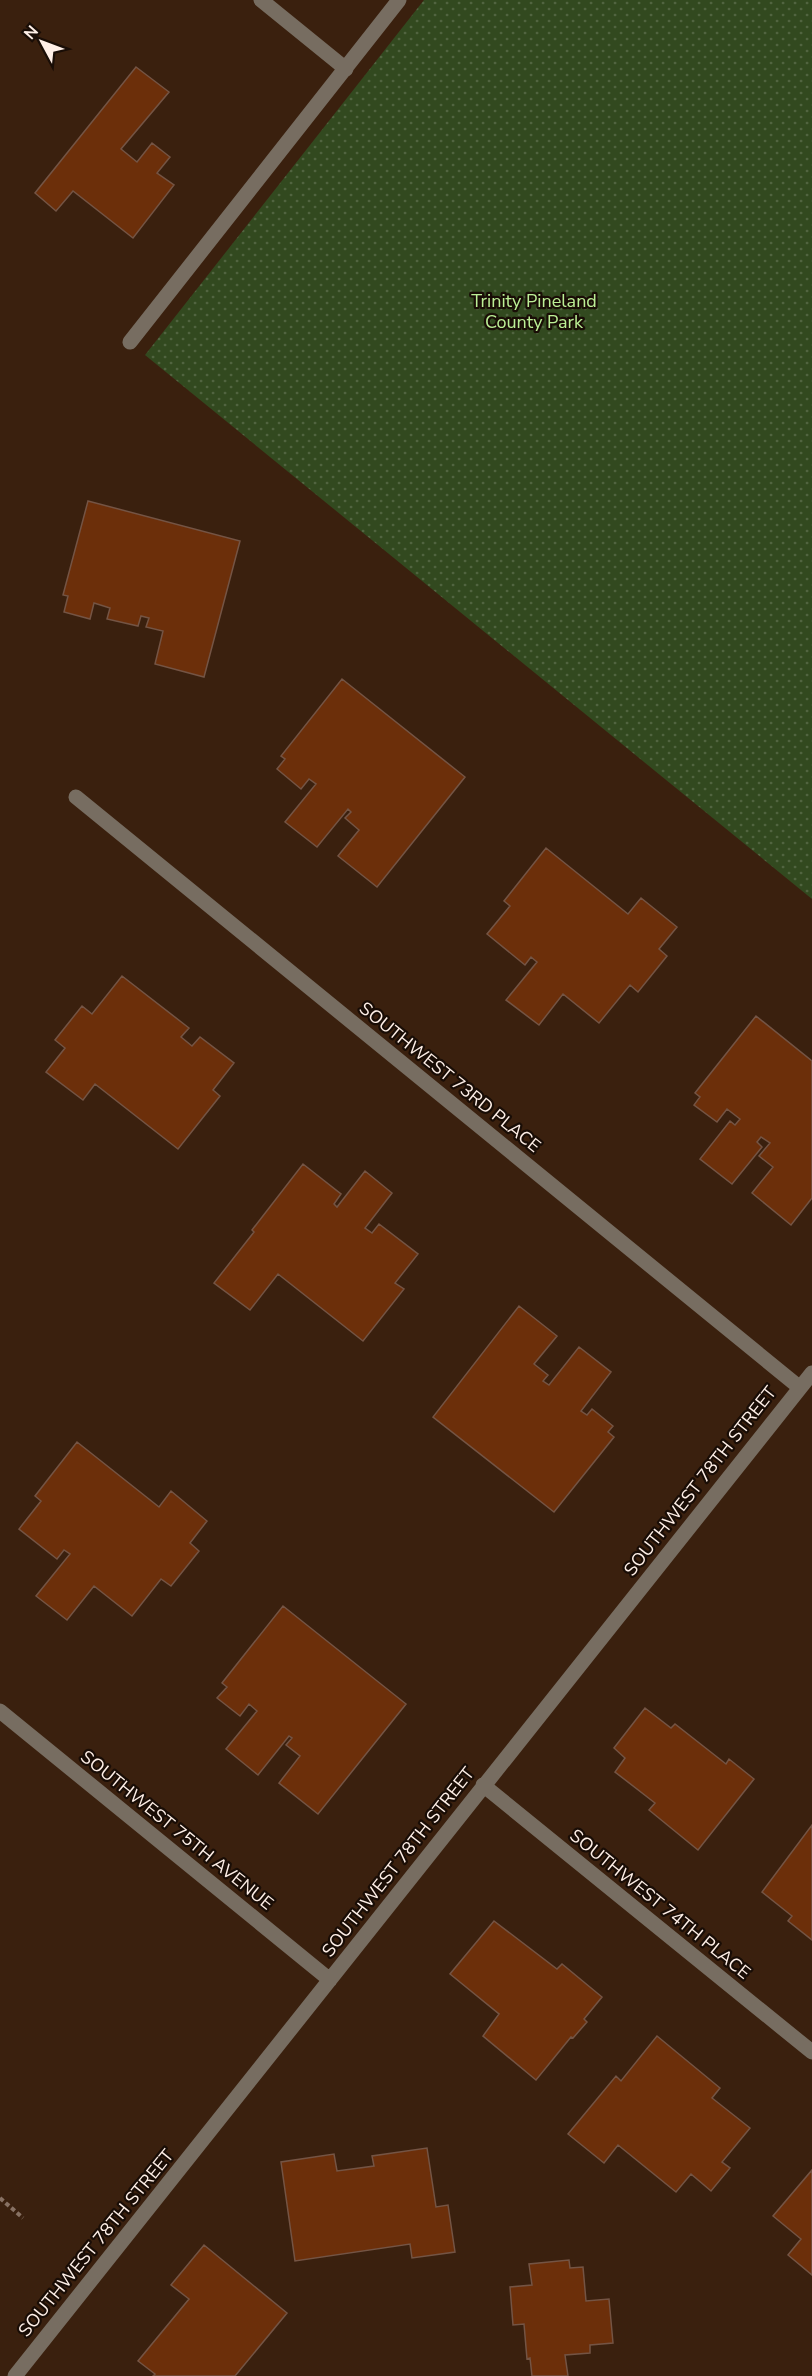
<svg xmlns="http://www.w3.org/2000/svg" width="812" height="2376" font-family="'Nunito Sans',sans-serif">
	<defs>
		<pattern id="park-dots" width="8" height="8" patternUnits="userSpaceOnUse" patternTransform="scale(1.5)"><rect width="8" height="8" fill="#32491f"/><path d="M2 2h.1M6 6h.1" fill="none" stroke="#516440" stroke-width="1.8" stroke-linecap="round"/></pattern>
	</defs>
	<rect width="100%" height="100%" fill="#3a200e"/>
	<path fill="url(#park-dots)" d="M 424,0 L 812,0 L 812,899 L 145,355 Z"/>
	<path fill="#6c2f0a" stroke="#745444" stroke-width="1.5" d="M 136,67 L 169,92 L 121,149 L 137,162 L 152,143 L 170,157 L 157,173 L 174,185 L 133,238 L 73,191 L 56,211 L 35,193 Z
		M 88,501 L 240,541 L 204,677 L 155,664 L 163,631 L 146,627 L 149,618 L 141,616 L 138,626 L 107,619 L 110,608 L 94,603 L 90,619 L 64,612 L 68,596 L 63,595 Z
		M 342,679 L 465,777 L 377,887 L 338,856 L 359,830 L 345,818 L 351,812 L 348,809 L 317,847 L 285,822 L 316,784 L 309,779 L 301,789 L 277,769 L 285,759 L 281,756 Z
		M 546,848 L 628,914 L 641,898 L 677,927 L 659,949 L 667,956 L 638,992 L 630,985 L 599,1023 L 563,994 L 539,1025 L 506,1000 L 537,962 L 531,957 L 525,965 L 487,934 L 510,906 L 504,901 Z
		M 122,976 L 189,1028 L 181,1037 L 192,1046 L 200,1037 L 234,1063 L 213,1090 L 220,1096 L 178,1149 L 95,1084 L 83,1100 L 46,1072 L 65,1048 L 55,1040 L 82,1006 L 92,1014 Z
		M 756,1016 L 812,1061 L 812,1198 L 791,1225 L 752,1193 L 773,1167 L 759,1156 L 770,1143 L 761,1137 L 757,1142 L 762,1147 L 732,1184 L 700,1159 L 730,1121 L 735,1125 L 740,1119 L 727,1109 L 717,1122 L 694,1105 L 700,1097 L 695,1093 Z
		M 303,1164 L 341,1194 L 334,1204 L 337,1207 L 365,1171 L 392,1193 L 365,1228 L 372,1233 L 379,1224 L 418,1254 L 395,1283 L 404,1289 L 363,1341 L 278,1274 L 250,1310 L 214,1283 L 254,1232 L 252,1230 Z
		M 519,1306 L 557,1336 L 534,1364 L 548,1375 L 543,1381 L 549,1385 L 579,1347 L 611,1372 L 581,1411 L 587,1415 L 592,1409 L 613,1426 L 608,1432 L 614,1437 L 554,1512 L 433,1417 Z
		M 77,1442 L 159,1507 L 171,1491 L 207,1521 L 190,1543 L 199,1551 L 171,1586 L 161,1579 L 132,1616 L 94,1586 L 67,1620 L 36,1596 L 70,1554 L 64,1550 L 57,1559 L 19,1529 L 41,1501 L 35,1496 Z
		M 283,1606 L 406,1704 L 318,1814 L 279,1783 L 300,1756 L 286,1745 L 292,1738 L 289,1736 L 258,1775 L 226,1749 L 257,1711 L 249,1704 L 240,1716 L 217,1698 L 227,1687 L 222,1683 Z
		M 645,1708 L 671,1728 L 675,1724 L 726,1764 L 729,1759 L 754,1779 L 698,1850 L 649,1810 L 655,1803 L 615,1772 L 625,1758 L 614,1748 Z
		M 812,1825 L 812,1940 L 788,1921 L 792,1916 L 762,1892 Z
		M 494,1921 L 557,1969 L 562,1964 L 602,1997 L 584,2019 L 587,2022 L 573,2038 L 571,2037 L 536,2080 L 483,2036 L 499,2014 L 450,1974 Z
		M 657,2036 L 720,2088 L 712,2098 L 750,2128 L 722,2162 L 730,2168 L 711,2191 L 691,2174 L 676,2192 L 618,2145 L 604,2163 L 568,2134 L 616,2076 L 621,2081 Z
		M 427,2148 L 436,2207 L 448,2205 L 455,2252 L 412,2258 L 410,2244 L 295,2261 L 281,2162 L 334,2154 L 337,2171 L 374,2166 L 372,2156 Z
		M 812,2170 L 812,2275 L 788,2255 L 801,2239 L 773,2216 Z
		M 204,2245 L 287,2313 L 235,2376 L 153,2376 L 155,2374 L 138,2361 L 189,2299 L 171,2285 Z
		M 569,2260 L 570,2268 L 583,2267 L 586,2301 L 609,2299 L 613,2343 L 590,2345 L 590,2353 L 565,2355 L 568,2376 L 532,2376 L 530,2358 L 527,2359 L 524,2324 L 513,2325 L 510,2287 L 532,2285 L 529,2264 Z"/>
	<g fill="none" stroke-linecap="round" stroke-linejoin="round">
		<path stroke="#877163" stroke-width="4" stroke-dasharray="4.5 3" stroke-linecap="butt" d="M 0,2198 L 23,2218"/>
		<path stroke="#776d61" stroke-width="15" d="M 261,0 L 346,69
			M 130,342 L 399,0"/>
		<path stroke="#776d61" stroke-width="15" d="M 76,797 L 799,1387
			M 0,1711 L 330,1980
			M 483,1785 L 812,2052
			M 15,2376 L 812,1373"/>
	</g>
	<g text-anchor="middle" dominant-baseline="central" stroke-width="4.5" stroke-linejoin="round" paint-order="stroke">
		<g font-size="18" fill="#bcef96" stroke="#190d06">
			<text x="534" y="301">Trinity Pineland<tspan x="534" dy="21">County Park</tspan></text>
		</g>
		<g font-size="18" fill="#feefe7" stroke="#190d06">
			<text transform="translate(450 1077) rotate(39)">SOUTHWEST 73RD PLACE</text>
			<text transform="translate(700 1481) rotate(-52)">SOUTHWEST 78TH STREET</text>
			<text transform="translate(177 1830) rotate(39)">SOUTHWEST 75TH AVENUE</text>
			<text transform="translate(398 1862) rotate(-52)">SOUTHWEST 78TH STREET</text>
			<text transform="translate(660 1904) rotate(39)">SOUTHWEST 74TH PLACE</text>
			<text transform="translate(96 2243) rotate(-51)">SOUTHWEST 78TH STREET</text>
		</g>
	</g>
	<g transform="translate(42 42) rotate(311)" stroke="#190d06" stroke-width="4.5" paint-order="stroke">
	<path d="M0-4.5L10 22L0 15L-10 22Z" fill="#feefe7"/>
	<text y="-9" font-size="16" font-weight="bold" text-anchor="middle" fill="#feefe7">N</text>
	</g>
</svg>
